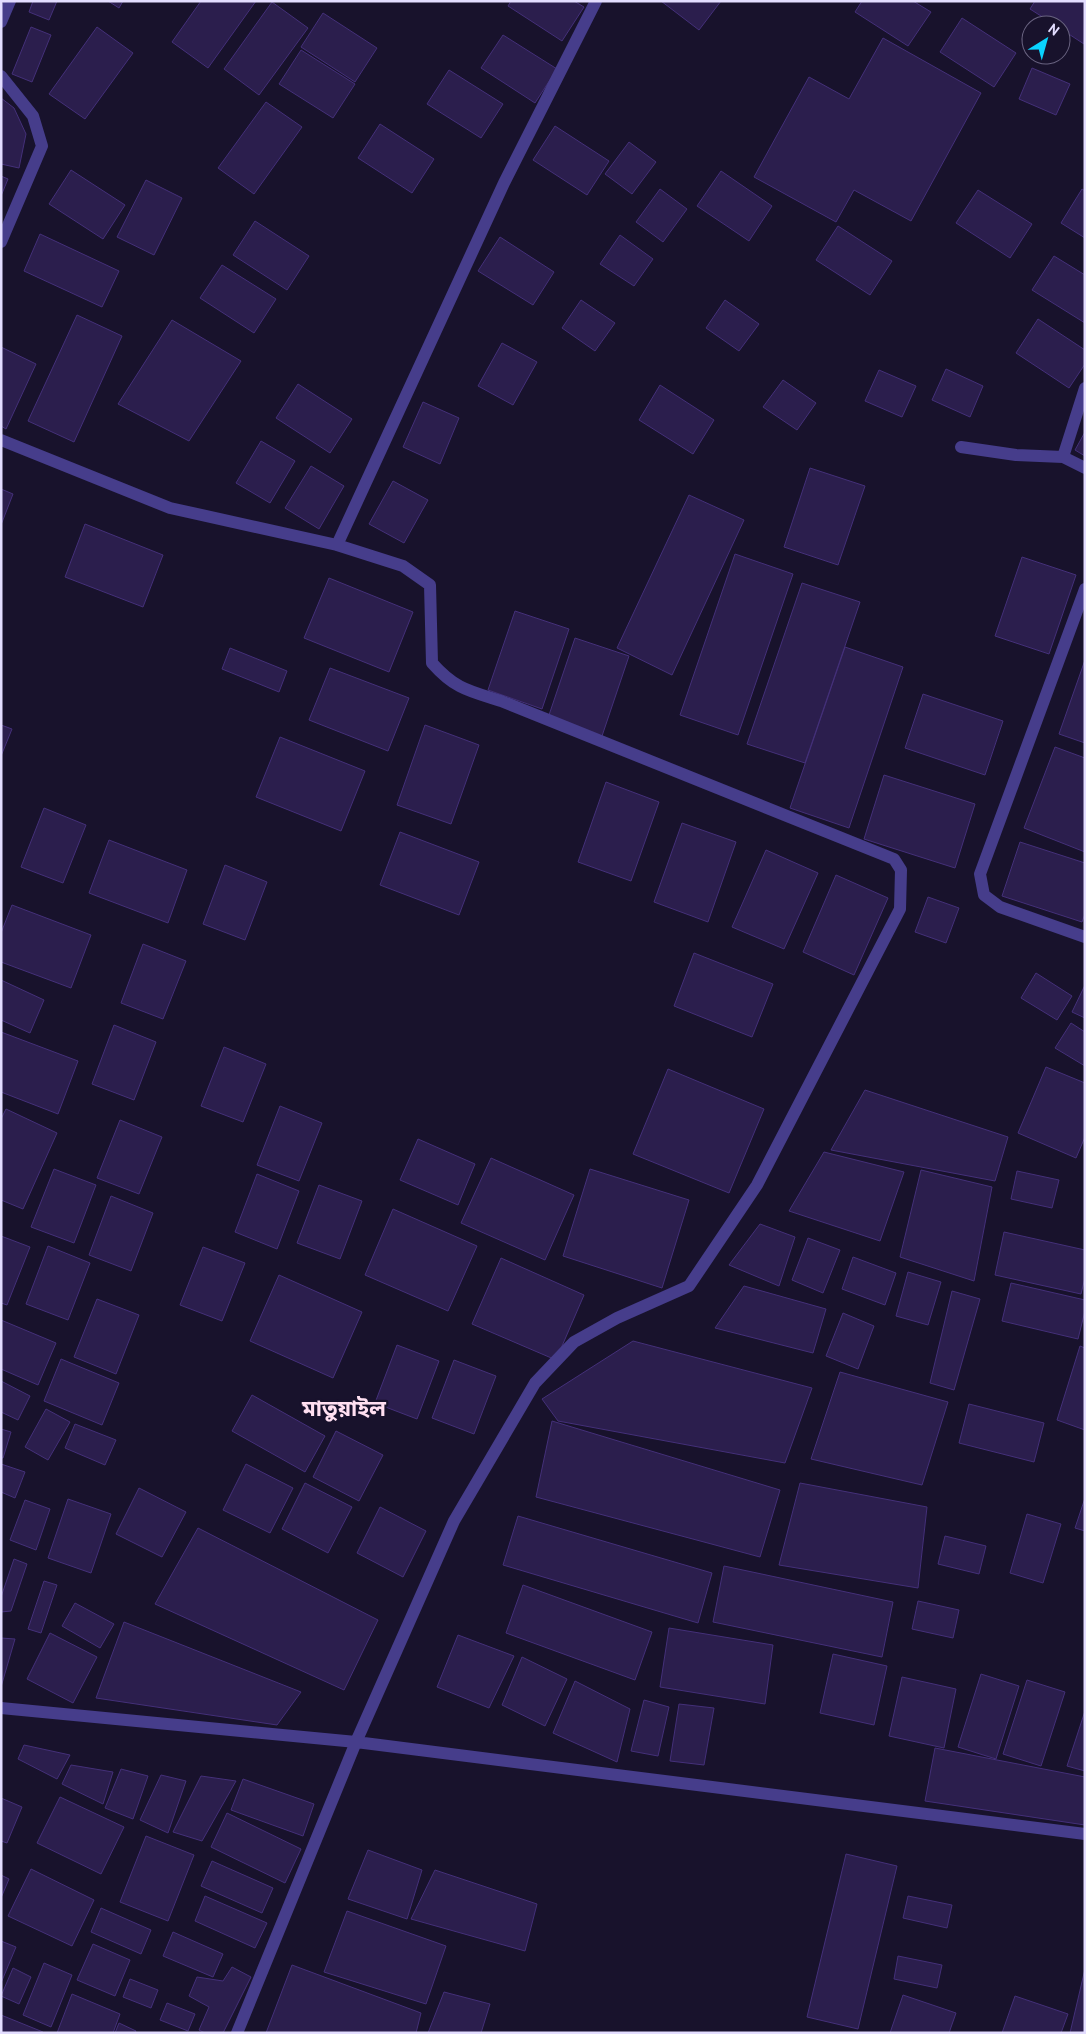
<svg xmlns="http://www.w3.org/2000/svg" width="1086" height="2034" font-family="'PT Sans','Noto Sans Bengali',sans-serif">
	<rect width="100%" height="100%" fill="#18122c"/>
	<path fill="#2b1e4d" stroke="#443079" d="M 33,1 L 57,1 L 49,20 L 29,12 Z
		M 108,1 L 123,1 L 119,8 Z
		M 201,1 L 256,1 L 208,68 L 172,42 Z
		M 511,1 L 574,1 L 584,7 L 562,41 L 508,6 Z
		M 661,1 L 721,1 L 699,30 Z
		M 862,1 L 913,1 L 931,12 L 908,46 L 855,12 Z
		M 1035,1 L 1085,1 L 1084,44 L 1061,29 L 1061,25 L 1055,25 L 1030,9 Z
		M 272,2 L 308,28 L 259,95 L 224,69 Z
		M 323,13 L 377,48 L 355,82 L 301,47 Z
		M 962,18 L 1016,53 L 994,87 L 940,52 Z
		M 31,27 L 51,35 L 32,82 L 12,74 Z
		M 97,27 L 133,53 L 85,119 L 49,94 Z
		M 503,35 L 557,69 L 535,103 L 481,68 Z
		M 883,38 L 981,93 L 911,221 L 854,190 L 836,222 L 754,177 L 809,77 L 849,99 Z
		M 301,50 L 355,84 L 333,118 L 279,84 Z
		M 1032,68 L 1070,84 L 1056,115 L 1019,99 Z
		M 449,70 L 503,104 L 481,138 L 427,104 Z
		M 1,98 L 14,108 L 26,134 L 19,168 L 1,164 Z
		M 266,102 L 302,127 L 254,194 L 218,168 Z
		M 380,124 L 434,159 L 412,193 L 358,158 Z
		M 555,126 L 609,161 L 587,195 L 533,160 Z
		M 629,142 L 656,162 L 632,194 L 605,174 Z
		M 71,170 L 125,205 L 103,239 L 49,204 Z
		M 721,171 L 772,206 L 749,241 L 697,206 Z
		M 1,176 L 8,179 L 1,196 Z
		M 146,180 L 182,198 L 154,255 L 117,237 Z
		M 660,189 L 687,209 L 663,242 L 636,222 Z
		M 1082,189 L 1085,191 L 1085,238 L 1061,223 Z
		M 978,190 L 1032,224 L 1010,258 L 956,223 Z
		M 255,221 L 309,256 L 287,290 L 233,255 Z
		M 838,226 L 892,261 L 870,295 L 816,260 Z
		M 40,234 L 119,271 L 102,307 L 24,271 Z
		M 620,235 L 653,259 L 634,286 L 600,264 Z
		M 500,237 L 554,272 L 533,305 L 478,271 Z
		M 1054,256 L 1085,275 L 1085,323 L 1032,290 Z
		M 222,265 L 276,299 L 254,333 L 200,298 Z
		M 581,300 L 615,323 L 595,351 L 562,328 Z
		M 725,300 L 759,324 L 739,351 L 706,328 Z
		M 77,315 L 122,336 L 74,442 L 28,421 Z
		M 1038,319 L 1085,350 L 1085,364 L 1069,388 L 1016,353 Z
		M 172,320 L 241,361 L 189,441 L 118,404 Z
		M 502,343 L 537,362 L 513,405 L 478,386 Z
		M 1,347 L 36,364 L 6,429 L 1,426 Z
		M 946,369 L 983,386 L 970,417 L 932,400 Z
		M 879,370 L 916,386 L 902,417 L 865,401 Z
		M 783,380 L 816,403 L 797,430 L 763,407 Z
		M 298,384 L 352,419 L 330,453 L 276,418 Z
		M 660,385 L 714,420 L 693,454 L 639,420 Z
		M 423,402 L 459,418 L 440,464 L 403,447 Z
		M 1085,432 L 1085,456 L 1075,450 Z
		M 261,441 L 295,461 L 270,503 L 236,483 Z
		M 311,466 L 344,486 L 319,529 L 285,508 Z
		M 810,468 L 865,486 L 838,565 L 784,547 Z
		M 393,481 L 428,500 L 404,543 L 369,524 Z
		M 1,489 L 13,494 L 1,525 Z
		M 689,495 L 744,520 L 672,675 L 617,648 Z
		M 85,524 L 163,555 L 143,607 L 65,577 Z
		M 735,554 L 793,574 L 738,735 L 680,715 Z
		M 1022,557 L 1076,575 L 1049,654 L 995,636 Z
		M 329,578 L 413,612 L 389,672 L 304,638 Z
		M 802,583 L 860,602 L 805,763 L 747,744 Z
		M 515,611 L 569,629 L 542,709 L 488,690 Z
		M 575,638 L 629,656 L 602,736 L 548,718 Z
		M 845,647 L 903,667 L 849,828 L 790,808 Z
		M 230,648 L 287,671 L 279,692 L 222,669 Z
		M 1085,660 L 1085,743 L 1059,734 Z
		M 330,668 L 409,698 L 388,751 L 309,720 Z
		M 923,694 L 1003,721 L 985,775 L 905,748 Z
		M 1,725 L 12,729 L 1,756 Z
		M 425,725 L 479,745 L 451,824 L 397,805 Z
		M 280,737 L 365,771 L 341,831 L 256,797 Z
		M 1055,747 L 1085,758 L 1085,852 L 1024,828 Z
		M 884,775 L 975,804 L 955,868 L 864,839 Z
		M 606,782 L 659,802 L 631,881 L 578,862 Z
		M 44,808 L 86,825 L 63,883 L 21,867 Z
		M 682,823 L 736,842 L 708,922 L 654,902 Z
		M 400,832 L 479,862 L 459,915 L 380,885 Z
		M 109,840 L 187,870 L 168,923 L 89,893 Z
		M 1020,842 L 1085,863 L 1085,914 L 1082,922 L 1002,896 Z
		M 766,850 L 818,873 L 784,949 L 732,927 Z
		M 225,865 L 267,882 L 245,940 L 203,924 Z
		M 836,875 L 888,898 L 854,975 L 803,952 Z
		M 928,897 L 959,908 L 946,943 L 915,932 Z
		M 12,905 L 91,935 L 71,988 L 1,962 L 1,933 Z
		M 143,944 L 186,961 L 163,1019 L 121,1003 Z
		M 694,953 L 773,984 L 752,1037 L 674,1006 Z
		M 1036,973 L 1072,996 L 1057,1020 L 1021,998 Z
		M 1,980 L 44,1000 L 30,1033 L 1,1020 Z
		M 1085,985 L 1085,1018 L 1072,1012 Z
		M 1071,1023 L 1085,1032 L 1085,1066 L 1055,1048 Z
		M 114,1025 L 156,1042 L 134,1100 L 92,1084 Z
		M 1,1032 L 78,1061 L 58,1114 L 1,1092 Z
		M 224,1047 L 266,1064 L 243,1122 L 201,1106 Z
		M 1046,1067 L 1085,1083 L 1085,1137 L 1076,1158 L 1018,1133 Z
		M 668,1069 L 764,1109 L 729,1193 L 633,1154 Z
		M 865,1090 L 1008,1137 L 995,1181 L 831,1150 Z
		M 280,1106 L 322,1123 L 299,1181 L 257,1165 Z
		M 6,1109 L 57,1133 L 23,1209 L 1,1200 L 1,1119 Z
		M 120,1120 L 162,1137 L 139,1194 L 97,1178 Z
		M 418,1139 L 475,1164 L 458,1205 L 400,1180 Z
		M 824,1152 L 904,1172 L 880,1241 L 789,1211 Z
		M 491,1158 L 574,1195 L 545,1260 L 461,1223 Z
		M 54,1169 L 96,1185 L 74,1243 L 31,1227 Z
		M 590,1169 L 689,1200 L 662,1288 L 563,1256 Z
		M 921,1170 L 992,1187 L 974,1281 L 900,1257 Z
		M 1017,1171 L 1059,1180 L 1052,1208 L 1011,1199 Z
		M 257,1174 L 299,1191 L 277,1249 L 235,1232 Z
		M 319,1185 L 362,1201 L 340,1259 L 297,1243 Z
		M 111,1196 L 153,1213 L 131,1271 L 89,1255 Z
		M 393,1209 L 477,1246 L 448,1311 L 365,1275 Z
		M 760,1224 L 795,1237 L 779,1286 L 729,1265 Z
		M 1004,1232 L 1085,1250 L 1085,1278 L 1081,1294 L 995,1275 Z
		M 1,1236 L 30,1247 L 7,1305 L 1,1303 Z
		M 808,1238 L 840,1250 L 823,1293 L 792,1280 Z
		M 48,1246 L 90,1263 L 68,1320 L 26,1304 Z
		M 203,1247 L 245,1263 L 222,1321 L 180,1305 Z
		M 853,1257 L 896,1273 L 885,1305 L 842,1289 Z
		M 501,1258 L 584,1295 L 556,1360 L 472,1324 Z
		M 908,1272 L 941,1282 L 928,1325 L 896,1316 Z
		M 279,1275 L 362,1312 L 333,1378 L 250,1341 Z
		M 1011,1283 L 1085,1300 L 1085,1311 L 1078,1339 L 1002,1321 Z
		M 744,1286 L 826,1309 L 813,1353 L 715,1328 Z
		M 952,1291 L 980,1299 L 954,1390 L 930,1383 Z
		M 97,1299 L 139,1315 L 116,1374 L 74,1357 Z
		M 843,1313 L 874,1326 L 858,1369 L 826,1356 Z
		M 1,1320 L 56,1343 L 38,1385 L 1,1369 Z
		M 633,1341 L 812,1388 L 785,1463 L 558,1421 L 542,1399 Z
		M 397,1345 L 439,1361 L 417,1419 L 375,1403 Z
		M 1080,1346 L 1085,1348 L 1085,1430 L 1057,1420 Z
		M 61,1359 L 119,1383 L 102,1425 L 44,1401 Z
		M 454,1360 L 496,1376 L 474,1434 L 432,1418 Z
		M 840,1372 L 948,1402 L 922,1485 L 811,1459 Z
		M 1,1381 L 30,1396 L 18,1420 L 1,1412 Z
		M 252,1395 L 325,1436 L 305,1472 L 232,1431 Z
		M 969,1404 L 1044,1423 L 1034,1462 L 959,1443 Z
		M 46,1409 L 70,1422 L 48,1460 L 25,1447 Z
		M 552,1421 L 780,1490 L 760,1557 L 536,1497 Z
		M 75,1424 L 116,1440 L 105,1465 L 65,1448 Z
		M 1,1429 L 11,1432 L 3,1458 L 1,1458 Z
		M 336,1431 L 383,1455 L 359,1501 L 313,1477 Z
		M 1,1464 L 25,1472 L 15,1498 L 1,1492 Z
		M 246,1464 L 293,1488 L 270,1533 L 223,1510 Z
		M 305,1483 L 352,1507 L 328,1553 L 282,1529 Z
		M 800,1483 L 927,1507 L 918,1588 L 779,1565 Z
		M 139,1488 L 186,1512 L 162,1557 L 116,1534 Z
		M 1085,1498 L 1085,1531 L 1075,1528 Z
		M 68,1499 L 111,1514 L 91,1573 L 48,1558 Z
		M 25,1500 L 50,1509 L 36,1550 L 10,1540 Z
		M 380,1507 L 426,1531 L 403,1577 L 357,1553 Z
		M 1027,1514 L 1061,1524 L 1043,1583 L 1010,1573 Z
		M 518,1516 L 712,1573 L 698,1623 L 503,1565 Z
		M 198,1528 L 378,1620 L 344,1690 L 155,1604 Z
		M 945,1536 L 986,1546 L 979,1574 L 938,1564 Z
		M 14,1559 L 27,1564 L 11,1611 L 1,1612 L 1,1597 Z
		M 724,1566 L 893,1602 L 882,1657 L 713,1622 Z
		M 44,1581 L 57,1585 L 41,1633 L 28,1629 Z
		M 523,1585 L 652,1632 L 635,1680 L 506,1633 Z
		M 918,1601 L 959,1610 L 953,1638 L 912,1629 Z
		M 75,1603 L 114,1624 L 100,1648 L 62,1626 Z
		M 124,1622 L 301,1692 L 277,1725 L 96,1698 Z
		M 669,1628 L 773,1645 L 765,1704 L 660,1687 Z
		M 50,1633 L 97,1657 L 73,1703 L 27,1679 Z
		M 458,1635 L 514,1656 L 489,1708 L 437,1687 Z
		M 1,1638 L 15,1639 L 1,1687 Z
		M 833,1654 L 887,1666 L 874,1725 L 820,1713 Z
		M 522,1657 L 567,1679 L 545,1726 L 502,1705 Z
		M 981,1674 L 1019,1686 L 996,1759 L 958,1747 Z
		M 902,1677 L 956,1689 L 944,1748 L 889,1736 Z
		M 1027,1680 L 1065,1692 L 1041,1766 L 1003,1754 Z
		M 575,1681 L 630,1709 L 617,1762 L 553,1733 Z
		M 644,1700 L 669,1707 L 658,1756 L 631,1751 Z
		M 679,1704 L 714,1708 L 704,1765 L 670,1761 Z
		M 1085,1711 L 1085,1771 L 1067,1766 Z
		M 24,1745 L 70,1755 L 57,1779 L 18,1759 Z
		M 935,1748 L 1085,1777 L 1085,1825 L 925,1801 Z
		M 71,1765 L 113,1772 L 103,1804 L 62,1784 Z
		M 121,1769 L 148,1776 L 133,1819 L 105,1808 Z
		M 161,1775 L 186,1781 L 168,1833 L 140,1820 Z
		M 201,1776 L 236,1781 L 202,1841 L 173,1832 Z
		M 243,1779 L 314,1804 L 303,1836 L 231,1810 Z
		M 60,1797 L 124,1827 L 101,1874 L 37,1843 Z
		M 1,1798 L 22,1807 L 7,1843 L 1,1841 Z
		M 227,1813 L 301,1849 L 285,1883 L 211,1847 Z
		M 146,1836 L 194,1855 L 168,1921 L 120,1902 Z
		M 368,1850 L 422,1870 L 407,1919 L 348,1899 Z
		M 846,1854 L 897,1866 L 858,2029 L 807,2017 Z
		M 212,1861 L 273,1888 L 262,1913 L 201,1886 Z
		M 31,1869 L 94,1900 L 72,1946 L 8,1916 Z
		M 435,1870 L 537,1904 L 525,1951 L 411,1919 Z
		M 1,1875 L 9,1879 L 1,1898 Z
		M 205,1896 L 267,1923 L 255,1948 L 195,1921 Z
		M 908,1896 L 952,1905 L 947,1928 L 903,1918 Z
		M 101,1908 L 151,1930 L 141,1954 L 91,1932 Z
		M 347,1911 L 446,1946 L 426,2004 L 324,1972 Z
		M 173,1932 L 223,1954 L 213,1977 L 163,1956 Z
		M 1,1941 L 16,1947 L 1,1983 Z
		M 93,1944 L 130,1960 L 115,1996 L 77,1980 Z
		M 898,1956 L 942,1965 L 937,1988 L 894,1979 Z
		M 44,1963 L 72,1975 L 51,2027 L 23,2015 Z
		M 292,1965 L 421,2013 L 416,2033 L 266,2033 Z
		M 232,1967 L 251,1977 L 223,2033 L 205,2033 L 199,2030 L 209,2007 L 189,1996 L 197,1977 L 223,1981 Z
		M 13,1968 L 31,1977 L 19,2004 L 1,1996 Z
		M 1085,1969 L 1085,2033 L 1070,2033 Z
		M 130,1979 L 158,1990 L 151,2008 L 123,1997 Z
		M 444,1992 L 490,2004 L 481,2033 L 428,2033 Z
		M 72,1994 L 120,2014 L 113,2033 L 57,2033 Z
		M 903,1995 L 956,2013 L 949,2033 L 890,2033 Z
		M 1015,1996 L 1068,2014 L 1061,2033 L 1002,2033 Z
		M 167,2003 L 195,2014 L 188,2031 L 160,2020 Z
		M 1,2015 L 43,2032 L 43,2033 L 1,2033 Z
		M 119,2023 L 136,2031 L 135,2033 L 115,2033 Z"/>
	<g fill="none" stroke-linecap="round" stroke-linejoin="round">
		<path stroke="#463d8b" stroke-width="12" d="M 1,22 L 10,1
			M 1,76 L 33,116 L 42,146 L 1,242
			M 1,440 L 170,508 L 337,545 L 403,566 L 430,585 L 432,663 C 455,689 469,691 501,701 L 894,859 L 901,870 L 900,909 L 757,1185 L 689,1286 L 617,1318 L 574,1342 L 535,1383 L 454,1521 L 356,1742 L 237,2033
			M 961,447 L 1016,455 L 1063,457 L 1085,468
			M 1063,457 L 1085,388
			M 337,545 L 504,183 L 596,1
			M 1085,589 L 980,874 L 984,895 L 1000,907 L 1085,937
			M 1,1708 L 356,1742 L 1085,1834"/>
	</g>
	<g text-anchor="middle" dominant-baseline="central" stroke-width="4.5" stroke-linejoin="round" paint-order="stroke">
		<g font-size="22" font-weight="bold" fill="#ffdff1" stroke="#18122c">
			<text x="344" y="1408">মাতুয়াইল</text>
		</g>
	</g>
	<rect width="1086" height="2034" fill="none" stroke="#e3ddff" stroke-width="5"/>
	<g transform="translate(1046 40) rotate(37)"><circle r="24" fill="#18122c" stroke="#696380"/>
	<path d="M0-4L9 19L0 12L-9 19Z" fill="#0ad3fe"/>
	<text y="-8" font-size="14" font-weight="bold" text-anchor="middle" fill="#e3ddff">N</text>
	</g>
</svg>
